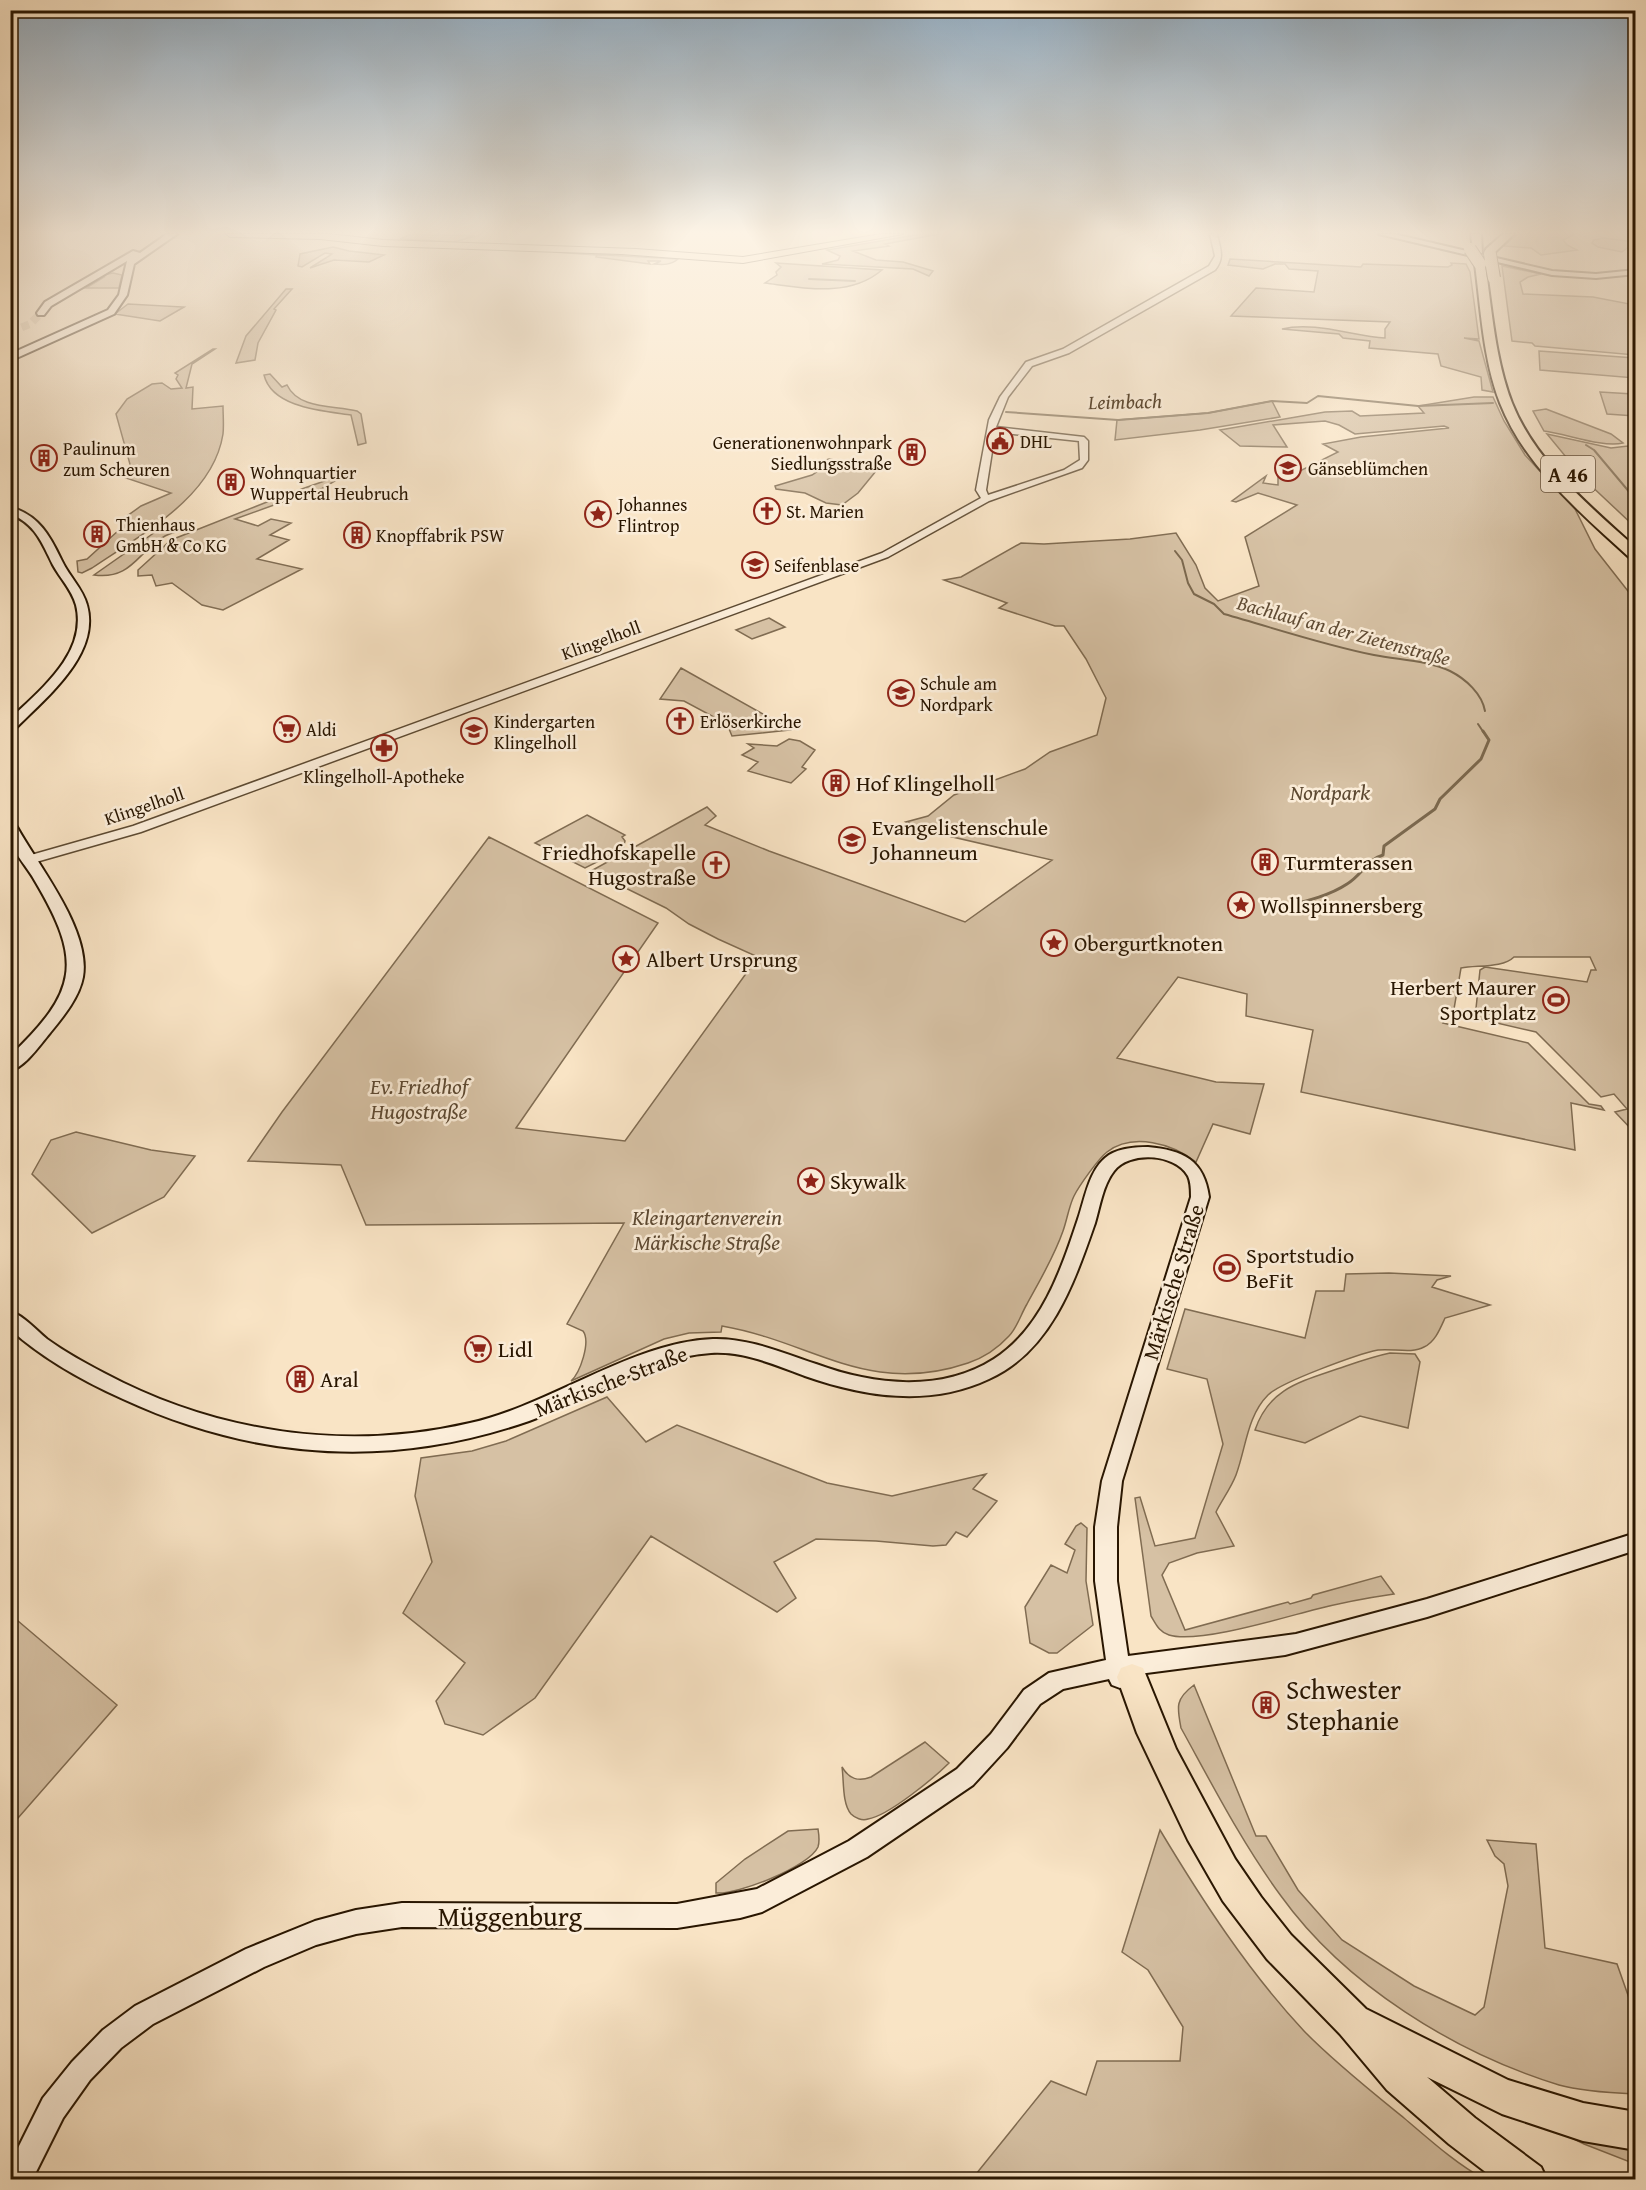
<svg xmlns="http://www.w3.org/2000/svg" width="1646" height="2190" font-family="'Gentium Book Plus',serif">
	<rect width="100%" height="100%" fill="#f9e4c5"/>
	<filter id="stains"><feTurbulence type="fractalNoise" baseFrequency=".00333" numOctaves="4"/><feColorMatrix values="0 0 0 0 .2 0 0 0 0 .09 0 0 0 0 .02 0 0 0 .5 -.17"/></filter>
	<radialGradient id="worn" r=".72"><stop offset=".6" stop-color="#630" stop-opacity="0"/><stop offset="1" stop-color="#630" stop-opacity=".3"/></radialGradient>
	<path fill="#d6c1a4" stroke="#806c52" stroke-width="1.5" d="M 412,234 L 475,236 L 454,242 L 400,239 Z
		M 921,234 L 939,234 L 885,244 L 889,246 L 853,251 L 876,260 L 903,262 L 933,271 L 929,276 L 913,269 L 822,264 L 838,260 L 840,256 L 827,250 Z
		M 1517,234 L 1575,234 L 1563,240 L 1567,245 L 1577,250 L 1541,255 L 1531,248 L 1504,246 Z
		M 1603,238 L 1635,242 L 1622,252 L 1598,247 L 1592,243 L 1594,240 Z
		M 333,247 L 349,251 L 384,255 L 369,262 L 334,260 L 310,268 L 332,254 L 325,253 L 302,267 L 298,266 L 300,254 Z
		M 553,252 L 678,259 C 671,265 663,265 654,264 L 661,261 L 648,261 L 650,264 L 596,257 L 597,255 Z
		M 1230,259 L 1361,267 L 1363,264 L 1448,267 L 1452,265 L 1451,263 L 1466,264 L 1470,272 L 1479,339 L 1464,338 L 1479,341 L 1493,392 L 1482,390 L 1481,377 L 1441,366 L 1438,354 L 1369,348 L 1370,341 L 1343,338 L 1339,334 L 1282,329 C 1314,321 1353,336 1385,338 L 1385,329 L 1390,322 L 1231,316 L 1256,288 L 1314,292 L 1318,271 L 1289,269 L 1285,264 L 1275,264 L 1263,269 L 1228,265 Z
		M 776,263 L 882,270 C 849,298 804,288 765,283 L 777,275 L 776,272 L 781,267 Z
		M 1502,266 L 1541,274 L 1528,277 L 1520,282 L 1523,294 L 1593,297 L 1635,305 L 1635,355 L 1535,346 L 1532,343 L 1512,341 Z
		M 113,273 L 122,275 L 119,288 L 86,288 L 104,277 L 99,276 Z
		M 286,289 L 292,289 L 274,309 L 276,310 L 258,343 L 255,360 L 236,363 L 246,336 Z
		M 128,304 L 184,307 L 160,321 L 115,314 Z
		M 213,349 L 215,349 L 192,364 L 186,388 L 193,387 L 192,409 L 223,406 C 223,415 224,425 223,434 C 213,498 140,535 92,568 L 82,573 L 78,572 L 77,561 L 87,559 L 119,530 L 120,521 L 141,506 L 171,493 L 126,478 L 133,475 L 116,414 L 127,399 L 152,384 L 162,383 L 171,389 L 182,388 L 176,379 L 178,375 L 175,373 Z
		M 1539,351 L 1635,358 L 1635,378 L 1540,370 Z
		M 270,374 L 282,387 L 287,385 C 299,410 335,405 357,411 L 361,414 L 366,443 L 358,445 L 351,415 C 324,411 272,408 264,375 Z
		M 1600,392 L 1633,394 L 1635,416 L 1607,414 Z
		M 1474,397 L 1493,397 L 1504,421 L 1525,455 L 1575,509 L 1595,549 L 1635,600 L 1635,1133 L 1615,1112 L 1627,1109 L 1614,1094 L 1601,1097 L 1536,1032 L 1475,1018 L 1480,970 L 1485,967 L 1587,982 L 1591,970 L 1596,970 L 1590,957 L 1514,957 C 1503,968 1478,965 1461,968 L 1454,1009 L 1443,1023 L 1528,1043 L 1589,1104 L 1601,1106 L 1604,1110 L 1571,1103 L 1575,1150 L 1301,1092 L 1313,1030 L 1246,1016 L 1247,994 L 1178,977 L 1117,1058 L 1216,1082 L 1264,1084 L 1250,1134 L 1213,1124 L 1196,1162 C 1173,1144 1133,1132 1107,1152 C 1098,1159 1079,1186 1074,1196 C 1069,1206 1067,1220 1063,1231 C 1054,1257 1040,1280 1027,1304 C 1021,1314 1017,1328 1009,1336 C 998,1348 983,1358 968,1363 C 868,1397 814,1342 722,1326 L 721,1332 L 689,1333 L 664,1339 L 571,1381 C 580,1373 591,1342 583,1331 L 567,1324 L 624,1223 L 366,1225 L 341,1165 L 248,1161 L 282,1112 L 489,837 L 658,923 L 516,1128 L 625,1141 L 758,957 L 718,939 L 689,924 L 666,908 L 591,871 L 707,807 L 716,816 L 705,825 L 769,851 L 965,922 L 1052,860 L 931,832 L 906,822 L 928,816 L 954,795 L 1025,769 L 1050,752 L 1097,735 L 1106,698 L 1086,659 L 1064,626 L 1055,626 L 999,608 L 1007,603 L 944,580 L 961,577 L 1021,543 L 1044,544 L 1130,539 L 1176,533 L 1196,565 L 1205,588 L 1218,601 L 1259,586 L 1245,537 L 1297,505 L 1258,493 L 1236,502 L 1232,501 L 1266,476 L 1263,483 L 1278,485 L 1278,475 L 1286,478 L 1338,452 L 1323,444 L 1361,437 L 1449,428 L 1444,426 L 1355,434 L 1339,425 L 1325,421 L 1273,425 L 1287,447 L 1240,446 L 1220,430 L 1325,412 L 1352,411 L 1360,416 L 1424,413 L 1418,406 Z
		M 1272,401 L 1280,417 L 1200,430 L 1115,440 L 1117,420 L 1208,413 Z
		M 1546,409 L 1611,434 L 1623,443 C 1603,448 1567,434 1544,431 L 1533,411 Z
		M 1547,434 L 1611,448 L 1628,446 L 1635,452 L 1635,527 L 1585,480 Z
		M 829,459 L 871,466 L 876,471 L 858,493 L 842,505 L 826,503 L 805,493 L 776,489 L 775,486 L 812,475 L 830,463 L 823,461 Z
		M 350,472 L 301,501 L 282,496 Z
		M 282,499 L 288,500 L 235,519 L 258,526 L 271,519 L 291,523 L 270,535 L 289,540 L 257,559 L 302,569 L 223,610 L 202,605 L 172,583 L 156,586 L 152,575 L 138,576 L 138,570 L 171,540 L 272,500 Z
		M 168,523 L 187,528 C 179,531 171,533 165,536 C 137,552 132,580 94,575 Z
		M 769,618 L 785,627 L 752,639 L 736,630 Z
		M 681,668 L 786,727 L 790,730 L 732,736 L 727,724 L 684,701 L 660,699 Z
		M 789,739 L 800,741 L 815,750 L 802,767 L 806,769 L 791,783 L 748,771 L 758,762 L 742,755 L 754,748 L 748,744 L 777,746 Z
		M 587,815 L 625,835 L 622,837 L 625,841 L 623,849 L 585,868 L 535,843 Z
		M 76,1132 L 151,1150 L 195,1156 L 164,1197 L 92,1233 L 32,1174 L 51,1140 Z
		M 1389,1273 L 1451,1276 L 1437,1280 L 1432,1287 L 1490,1305 L 1445,1318 C 1440,1329 1435,1342 1424,1347 C 1412,1354 1392,1348 1378,1350 C 1358,1354 1281,1382 1268,1395 C 1247,1416 1246,1448 1236,1475 C 1231,1488 1222,1500 1216,1512 L 1234,1546 L 1197,1553 L 1169,1563 L 1162,1575 L 1185,1630 L 1288,1602 L 1290,1604 L 1311,1598 L 1313,1595 L 1381,1576 L 1394,1594 C 1366,1598 1340,1603 1313,1610 C 1282,1618 1197,1644 1169,1635 C 1159,1632 1156,1624 1151,1616 L 1135,1498 L 1140,1497 L 1155,1546 L 1195,1538 L 1223,1444 L 1207,1379 L 1167,1369 L 1185,1309 L 1305,1338 L 1316,1291 L 1344,1291 L 1346,1274 Z
		M 1390,1353 L 1415,1354 L 1420,1362 L 1408,1428 L 1360,1416 L 1305,1443 L 1255,1430 C 1269,1389 1299,1382 1337,1369 C 1355,1363 1371,1357 1390,1353 Z
		M 607,1397 L 646,1442 L 677,1425 L 827,1483 L 892,1496 L 986,1474 L 973,1489 L 997,1501 L 967,1537 L 956,1532 L 946,1545 L 933,1546 L 876,1541 L 816,1539 L 774,1562 L 796,1598 L 777,1612 L 651,1536 L 535,1698 L 483,1735 L 445,1724 L 436,1701 L 465,1663 L 403,1613 L 432,1562 L 415,1496 L 421,1458 L 472,1451 L 506,1441 Z
		M 1081,1523 L 1087,1528 L 1086,1581 L 1093,1625 L 1057,1653 L 1049,1653 L 1030,1643 L 1025,1607 L 1051,1565 L 1067,1573 L 1075,1550 L 1065,1544 L 1076,1526 Z
		M 11,1615 L 117,1705 L 11,1826 Z
		M 1194,1685 L 1256,1836 L 1266,1836 L 1298,1890 L 1342,1940 L 1414,1986 L 1475,2015 L 1484,2007 L 1508,1886 L 1504,1864 L 1495,1856 L 1487,1840 L 1536,1844 L 1545,1948 L 1617,1964 L 1635,2015 L 1635,2094 C 1613,2093 1580,2091 1559,2085 C 1455,2053 1345,1985 1281,1896 C 1242,1843 1213,1786 1181,1728 C 1177,1707 1175,1699 1194,1685 Z
		M 925,1742 L 949,1763 C 934,1778 888,1816 868,1819 C 862,1821 855,1818 851,1814 C 842,1804 844,1780 842,1767 C 849,1779 858,1782 871,1777 Z
		M 818,1829 C 819,1835 820,1841 818,1847 C 809,1867 737,1895 716,1893 L 716,1883 L 745,1859 L 788,1831 Z
		M 1160,1830 C 1202,1900 1248,1971 1304,2031 C 1333,2061 1372,2092 1404,2118 C 1430,2140 1455,2163 1484,2179 L 972,2179 L 1051,2081 L 1086,2095 L 1097,2061 L 1180,2061 L 1183,2027 L 1148,1970 L 1122,1952 Z
		M 1513,2109 L 1635,2139 L 1635,2164 L 1584,2144 Z"/>
	<g fill="none" stroke-linecap="round" stroke-linejoin="round">
		<path stroke="#7b684e" stroke-width="2" d="M 809,279 L 855,281
			M 1006,412 L 1118,420 L 1208,413 L 1272,401 L 1307,403 L 1318,396 L 1418,406 L 1493,403
			M 1586,445 L 1594,450 L 1636,500
			M 1175,551 L 1182,560 L 1188,583 L 1194,594 L 1214,604 L 1224,614 C 1274,628 1324,645 1374,655 C 1399,660 1427,660 1450,671 C 1466,679 1482,694 1485,711
			M 1478,724 L 1484,733"/>
		<path stroke="#7b684e" stroke-width="3" d="M 1285,906 C 1306,901 1329,896 1347,884 C 1361,876 1368,859 1383,855 L 1384,846 L 1435,809 L 1440,799 L 1481,759 L 1489,740 L 1483,731"/>
		<path stroke="#dac5a8" stroke-width="8" stroke-dasharray="8 4.5" stroke-linecap="butt" d="M 10,332 L 30,324 L 41,313"/>
		<defs>
			<path id="tertiary" d="M 1210,234 L 1217,234 C 1220,248 1225,258 1215,270 L 1069,353 L 1032,366 L 1008,397 L 996,427 L 1084,437 L 1088,441 L 1088,460 L 1082,468 L 989,501 L 888,557 L 141,832 L 29,864 L 23,860 L 24,857 L 133,826 L 882,553 L 981,498 L 976,490 L 989,420 L 1000,397 L 1026,362 L 1063,349 L 1209,266 L 1215,256 ZM 995,432 L 1079,441 L 1080,460 L 1064,470 L 988,495 L 986,490 Z"/>
			<path id="secondary" d="M 167,234 L 177,234 L 134,264 L 127,295 L 114,314 L 10,361 L 10,354 L 108,310 L 119,295 L 127,261 L 51,306 L 44,315 L 38,315 L 37,313 L 45,302 L 133,251 L 140,253 Z
				M 1379,234 L 1394,234 L 1552,271 L 1596,274 L 1636,270 L 1636,274 L 1596,278 L 1552,275 Z
				M 10,507 C 39,515 50,536 62,561 C 69,576 83,589 87,605 C 101,655 45,698 14,730 L 10,731 L 10,719 C 40,690 88,653 76,605 C 72,590 60,578 53,565 C 42,543 35,523 10,514 Z
				M 10,823 L 17,827 C 39,867 91,930 83,977 C 79,998 63,1017 50,1033 C 40,1045 25,1067 10,1071 L 10,1056 C 78,991 83,962 35,881 C 28,868 15,855 11,841 C 9,836 10,829 10,823 Z
				M 1148,1147 C 1183,1150 1204,1160 1209,1197 L 1122,1481 L 1117,1527 L 1117,1581 L 1128,1656 L 1296,1634 L 1427,1599 L 1636,1533 L 1636,1550 L 1427,1617 L 1285,1655 L 1131,1675 L 1128,1685 L 1120,1688 L 1112,1685 L 1109,1679 L 1063,1689 L 1040,1704 L 1007,1748 L 973,1785 L 867,1857 L 762,1912 L 740,1918 L 677,1928 L 402,1927 L 356,1934 L 316,1945 L 264,1967 L 153,2024 L 121,2048 L 90,2080 L 63,2118 L 32,2180 L 10,2180 L 10,2164 L 43,2098 L 72,2062 L 103,2030 L 135,2006 L 246,1949 L 315,1921 L 356,1910 L 402,1903 L 677,1904 L 757,1889 L 849,1841 L 957,1769 L 991,1734 L 1024,1690 L 1049,1673 L 1106,1660 L 1095,1581 L 1095,1527 L 1102,1481 L 1191,1197 C 1191,1191 1191,1182 1188,1176 C 1175,1153 1129,1151 1114,1171 C 1103,1185 1100,1206 1095,1223 C 1074,1283 1051,1351 989,1379 C 930,1407 865,1397 805,1376 C 775,1365 744,1351 711,1353 C 646,1357 589,1400 529,1421 C 391,1469 255,1460 123,1399 C 83,1381 43,1359 10,1329 L 10,1311 C 24,1316 36,1330 47,1339 C 65,1352 85,1363 104,1373 C 216,1433 346,1452 470,1423 C 551,1405 632,1342 713,1339 C 749,1338 783,1353 816,1364 C 873,1385 941,1393 994,1359 C 1042,1328 1061,1270 1078,1219 C 1085,1199 1089,1168 1109,1155 C 1120,1148 1135,1147 1148,1147 Z"/>
			<path id="primary" d="M 226,234 L 329,234 L 383,240 L 636,249 L 743,257 L 881,234 L 903,234 L 743,263 L 621,254 L 383,246 L 320,239 L 230,237 Z"/>
			<path id="motorway" d="M 1471,234 L 1481,234 L 1482,253 L 1473,251 Z
				M 1503,234 L 1514,234 L 1494,253 L 1486,253 L 1486,249 Z
				M 1480,261 L 1485,264 C 1492,310 1495,359 1512,403 C 1536,463 1589,505 1636,548 L 1636,560 L 1631,559 C 1582,514 1525,467 1500,403 C 1483,359 1481,310 1475,264 Z
				M 1132,1664 L 1143,1668 L 1176,1749 L 1235,1859 L 1261,1897 L 1291,1935 L 1366,2009 L 1508,2080 L 1583,2103 L 1636,2112 L 1636,2150 L 1583,2141 L 1502,2114 L 1427,2077 L 1475,2118 L 1541,2167 L 1547,2180 L 1496,2180 L 1449,2144 L 1387,2090 L 1340,2034 L 1267,1959 L 1223,1901 L 1188,1840 L 1137,1733 L 1117,1677 L 1121,1668 Z"/>
		</defs>
		<use href="#tertiary" stroke="#5d4a32" stroke-width="3"/>
		<use href="#secondary" stroke="#291601" stroke-width="4"/>
		<use href="#primary" stroke="#291601" stroke-width="2"/>
		<use href="#motorway" stroke="#291601" stroke-width="4"/>
		<use href="#tertiary" fill="#fbedd9" fill-rule="evenodd"/>
		<use href="#secondary" fill="#fbedd9" fill-rule="evenodd"/>
		<use href="#primary" fill="#f9e4c5" fill-rule="evenodd"/>
		<use href="#motorway" fill="#f9e4c5" fill-rule="evenodd"/>
		<defs>
			<path id="motorway-bridge" d="M 1470,249 L 1480,264
				M 1490,254 L 1494,278"/>
		</defs>
		<use href="#motorway-bridge" stroke="#291601" stroke-width="14" stroke-linecap="butt"/>
		<use href="#motorway-bridge" stroke="#f9e4c5" stroke-width="12"/>
	</g>
	<linearGradient id="sky" x2="0" y2="1"><stop stop-color="#92abbf"/><stop offset="0.43" stop-color="#fcf3e5"/><stop offset="1" stop-color="#fcf3e5" stop-opacity="0"/></linearGradient>
	<rect width="1646" height="541" fill="url(#sky)"/>
	<defs>
		<symbol id="civic-ring" viewBox="-11 -11 22 22"><circle r="9.5" fill="#fbedd9" stroke="#8f2418" stroke-width="1.5"/><path d="M-.6-6.5H3V-4.5H.6V-3L4-1V1h2V6H-6V1h2V-1L-.6-3ZM-1.2 2.5V6h2.4V2.5Z" fill="#8f2418"/></symbol>
		<symbol id="building-ring" viewBox="-11 -11 22 22"><circle r="9.5" fill="#fbedd9" stroke="#8f2418" stroke-width="1.5"/><path d="M-4-6H4V6H1V3H-1V6H-4ZM-2.5-4.3h1.7v1.8h-1.7ZM.8-4.3h1.7v1.8H.8ZM-2.5-1h1.7V.8h-1.7ZM.8-1h1.7V.8H.8Z" fill="#8f2418"/></symbol>
		<symbol id="school-ring" viewBox="-11 -11 22 22"><circle r="9.5" fill="#fbedd9" stroke="#8f2418" stroke-width="1.5"/><path d="M0-5L7-2L0 1L-7-2ZM-4 1L0 2.5L4 1V4Q0 6-4 4Z" fill="#8f2418"/></symbol>
		<symbol id="church-ring" viewBox="-11 -11 22 22"><circle r="9.5" fill="#fbedd9" stroke="#8f2418" stroke-width="1.5"/><path d="M-1.2-6h2.4v3.5h3.3v2.4h-3.3V6h-2.4V-.1h-3.3v-2.4h3.3Z" fill="#8f2418"/></symbol>
		<symbol id="sight-ring" viewBox="-11 -11 22 22"><circle r="9.5" fill="#fbedd9" stroke="#8f2418" stroke-width="1.5"/><path d="M0-6L1.8-2.2L6-1.7L2.9 1.2L3.7 5.4L0 3.3L-3.7 5.4L-2.9 1.2L-6-1.7L-1.8-2.2Z" fill="#8f2418"/></symbol>
		<symbol id="supermarket-ring" viewBox="-11 -11 22 22"><circle r="9.5" fill="#fbedd9" stroke="#8f2418" stroke-width="1.5"/><path d="M-6-5.5h2.5l.6 2H6L4.5 2H-2.5L-4.4-4H-6ZM-1.5 3.2a1.3 1.3 0 1 0 .1 0ZM3 3.2a1.3 1.3 0 1 0 .1 0Z" fill="#8f2418"/></symbol>
		<symbol id="pharmacy-ring" viewBox="-11 -11 22 22"><circle r="9.5" fill="#fbedd9" stroke="#8f2418" stroke-width="1.5"/><path d="M-2-6h4v4h4v4h-4v4h-4v-4h-4v-4h4Z" fill="#8f2418"/></symbol>
		<symbol id="university-ring" viewBox="-11 -11 22 22"><circle r="9.5" fill="#fbedd9" stroke="#8f2418" stroke-width="1.5"/><path d="M0-5L7-2L0 1L-7-2ZM-4 1L0 2.5L4 1V4Q0 6-4 4Z" fill="#8f2418"/></symbol>
		<symbol id="stadium-ring" viewBox="-11 -11 22 22"><circle r="9.5" fill="#fbedd9" stroke="#8f2418" stroke-width="1.5"/><path d="M0-5a6.5 5 0 1 0 0 10a6.5 5 0 1 0 0-10ZM-3.5-1.8h7v3.6h-7Z" fill="#8f2418"/></symbol>
	</defs>
	<g fill-rule="evenodd">
		<use href="#civic-ring" x="985" y="426" width="30" height="30"/>
		<use href="#building-ring" x="897" y="437" width="30" height="30"/>
		<use href="#building-ring" x="29" y="443" width="30" height="30"/>
		<use href="#school-ring" x="1273" y="453" width="30" height="30"/>
		<use href="#building-ring" x="216" y="467" width="30" height="30"/>
		<use href="#church-ring" x="752" y="496" width="30" height="30"/>
		<use href="#sight-ring" x="583" y="499" width="30" height="30"/>
		<use href="#building-ring" x="82" y="519" width="30" height="30"/>
		<use href="#building-ring" x="342" y="520" width="30" height="30"/>
		<use href="#school-ring" x="740" y="550" width="30" height="30"/>
		<use href="#school-ring" x="886" y="678" width="30" height="30"/>
		<use href="#church-ring" x="665" y="706" width="30" height="30"/>
		<use href="#supermarket-ring" x="272" y="714" width="30" height="30"/>
		<use href="#school-ring" x="459" y="716" width="30" height="30"/>
		<use href="#pharmacy-ring" x="369" y="733" width="30" height="30"/>
		<use href="#building-ring" x="821" y="768" width="30" height="30"/>
		<use href="#university-ring" x="837" y="825" width="30" height="30"/>
		<use href="#building-ring" x="1250" y="847" width="30" height="30"/>
		<use href="#church-ring" x="701" y="850" width="30" height="30"/>
		<use href="#sight-ring" x="1226" y="890" width="30" height="30"/>
		<use href="#sight-ring" x="1039" y="928" width="30" height="30"/>
		<use href="#sight-ring" x="611" y="944" width="30" height="30"/>
		<use href="#stadium-ring" x="1541" y="985" width="30" height="30"/>
		<use href="#sight-ring" x="796" y="1166" width="30" height="30"/>
		<use href="#stadium-ring" x="1212" y="1253" width="30" height="30"/>
		<use href="#supermarket-ring" x="463" y="1334" width="30" height="30"/>
		<use href="#building-ring" x="285" y="1364" width="30" height="30"/>
		<use href="#building-ring" x="1251" y="1690" width="30" height="30"/>
	</g>
	<g text-anchor="middle" dominant-baseline="central" stroke-width="5" stroke-linejoin="round" paint-order="stroke">
		<g font-size="18" fill="#291601" stroke="#fbedd9" text-anchor="start">
			<text x="1020" y="441">DHL</text>
			<text x="892" y="442" text-anchor="end">Generationenwohnpark<tspan x="892" dy="21">Siedlungsstraße</tspan></text>
			<text x="63" y="448">Paulinum<tspan x="63" dy="21">zum Scheuren</tspan></text>
			<text x="1308" y="468">Gänseblümchen</text>
			<text x="250" y="472">Wohnquartier<tspan x="250" dy="21">Wuppertal Heubruch</tspan></text>
			<text x="618" y="504">Johannes<tspan x="618" dy="21">Flintrop</tspan></text>
			<text x="786" y="511">St. Marien</text>
			<text x="116" y="524">Thienhaus<tspan x="116" dy="21">GmbH &amp; Co KG</tspan></text>
			<text x="376" y="535">Knopffabrik PSW</text>
			<text x="774" y="565">Seifenblase</text>
			<text x="920" y="683">Schule am<tspan x="920" dy="21">Nordpark</tspan></text>
			<text x="494" y="721">Kindergarten<tspan x="494" dy="21">Klingelholl</tspan></text>
			<text x="700" y="721">Erlöserkirche</text>
			<text x="306" y="729">Aldi</text>
			<text x="384" y="776" text-anchor="middle">Klingelholl-Apotheke</text>
		</g>
		<g font-size="18" fill="#291601" stroke="#fbedd9">
			<text transform="translate(601 640) rotate(-20)">Klingelholl</text>
			<text transform="translate(144 806) rotate(-19)">Klingelholl</text>
		</g>
		<g font-size="20" font-style="italic" fill="#604c35" stroke="#fbedd9">
			<text transform="translate(1125 401) rotate(-1)">Leimbach</text>
			<text transform="translate(1344 630) rotate(15)">Bachlauf an der Zietenstraße</text>
		</g>
		<rect fill="#fbedd9" stroke="#685642" stroke-width="1.5" x="1541" y="456" width="54" height="36" rx="4.5"/>
		<g font-size="21" font-weight="bold" fill="#291601">
			<text x="1568" y="474">A 46</text>
		</g>
		<g font-size="22" fill="#291601" stroke="#fbedd9" text-anchor="start">
			<text x="856" y="783">Hof Klingelholl</text>
			<text x="872" y="827">Evangelistenschule<tspan x="872" dy="25">Johanneum</tspan></text>
			<text x="696" y="852" text-anchor="end">Friedhofskapelle<tspan x="696" dy="25">Hugostraße</tspan></text>
			<text x="1284" y="862">Turmterassen</text>
			<text x="1260" y="905">Wollspinnersberg</text>
			<text x="1074" y="943">Obergurtknoten</text>
			<text x="646" y="959">Albert Ursprung</text>
			<text x="1536" y="987" text-anchor="end">Herbert Maurer<tspan x="1536" dy="25">Sportplatz</tspan></text>
			<text x="830" y="1181">Skywalk</text>
			<text x="1246" y="1255">Sportstudio<tspan x="1246" dy="25">BeFit</tspan></text>
			<text x="498" y="1349">Lidl</text>
			<text x="320" y="1379">Aral</text>
		</g>
		<g font-size="22" font-style="italic" fill="#5d4932" stroke="#fbedd9">
			<text x="1330" y="792">Nordpark</text>
			<text x="419" y="1086">Ev. Friedhof<tspan x="419" dy="25">Hugostraße</tspan></text>
			<text x="707" y="1217">Kleingartenverein<tspan x="707" dy="25">Märkische Straße</tspan></text>
		</g>
		<g font-size="22" fill="#291601" stroke="#fbedd9">
			<text transform="translate(1173 1282) rotate(-73)">Märkische Straße</text>
			<text transform="translate(611 1381) rotate(-21)">Märkische Straße</text>
		</g>
		<g font-size="27" fill="#291601" stroke="#fbedd9" text-anchor="start">
			<text x="1286" y="1689">Schwester<tspan x="1286" dy="31">Stephanie</tspan></text>
		</g>
		<g font-size="27" fill="#291601" stroke="#fbedd9">
			<text x="510" y="1916">Müggenburg</text>
		</g>
	</g>
	<rect width="1646" height="2190" fill="none" stroke="#f9e4c5" stroke-width="36"/>
	<rect x="12" y="12" width="1622" height="2166" fill="none" stroke="#291601" stroke-width="3"/>
	<rect x="18" y="18" width="1610" height="2154" fill="none" stroke="#291601" stroke-width="1.5"/>
	<rect width="100%" height="100%" filter="url(#stains)"/>
	<rect width="100%" height="100%" fill="url(#worn)"/>
</svg>
